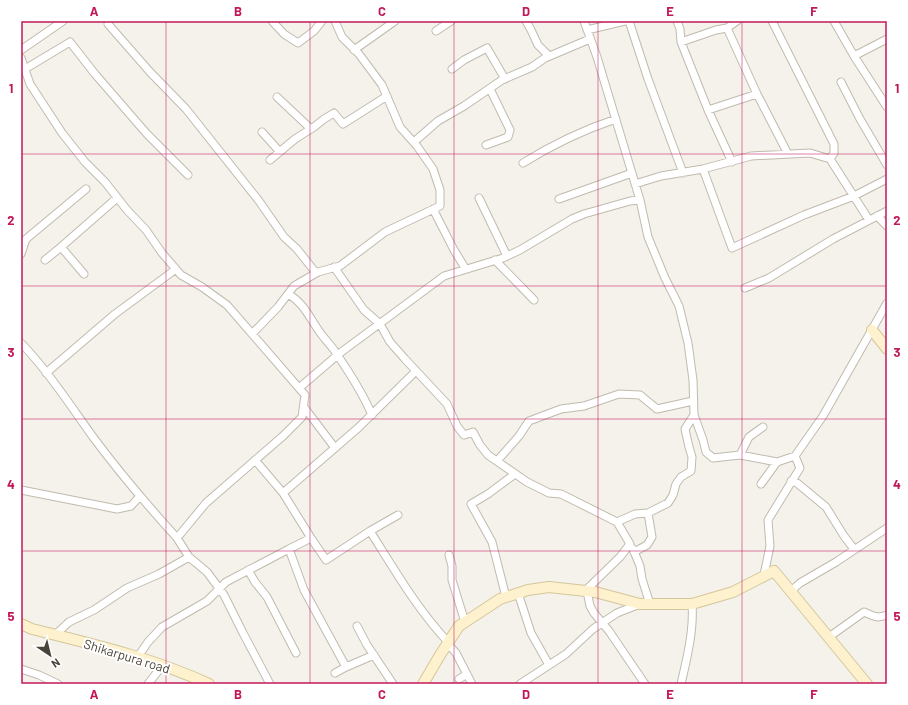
<svg xmlns="http://www.w3.org/2000/svg" width="908" height="705" font-family="Barlow,sans-serif">
	<rect width="100%" height="100%" fill="#f5f2eb"/>
	<g fill="none" stroke-linecap="round" stroke-linejoin="round">
		<defs>
			<path id="street" d="M 272,21 L 284,34 L 298,43 L 314,31 L 322,21
				M 526,21 L 531,30 L 538,45 L 549,56
				M 629,21 L 648,79 L 683,173
				M 677,21 L 680,29 L 681,42 L 708,110 L 732,162
				M 772,21 L 834,144 L 834,153 L 830,159
				M 834,21 L 854,56 L 887,107
				M 108,24 L 150,72 L 186,109 L 259,201 L 284,237 L 297,249 L 316,273
				M 727,28 L 757,94 L 788,154
				M 587,30 L 625,21
				M 436,31 L 451,21
				M 681,42 L 716,30 L 727,28 L 737,21
				M 21,50 L 63,21
				M 354,50 L 395,21
				M 854,56 L 887,39
				M 21,58 L 30,84 L 62,133 L 85,162 L 105,182 L 127,210 L 146,230 L 162,253 L 181,275 L 202,287 L 227,305 L 305,395 L 302,417 L 283,436 L 206,503 L 177,538 L 189,557
				M 25,69 L 70,42 L 95,74 L 147,134 L 188,175
				M 452,69 L 464,60 L 487,48 L 505,79
				M 841,82 L 860,119 L 887,165
				M 277,97 L 311,129
				M 708,110 L 757,94
				M 262,132 L 280,152
				M 414,142 L 438,121 L 464,106 L 502,80 L 532,67 L 545,58 L 590,39
				M 486,145 L 508,137 L 510,130 L 490,89
				M 270,160 L 295,139 L 314,127 L 324,119 L 334,113 L 343,124 L 387,96
				M 523,163 C 552,145 583,130 616,119
				M 635,184 L 661,176 L 703,169
				M 479,198 L 507,256
				M 559,199 L 632,173
				M 640,200 L 648,237 L 665,278 L 679,306 L 688,343 L 693,380 L 694,415 L 703,440 L 706,452 L 713,458 L 740,455 L 777,462
				M 433,209 L 454,250 L 465,268
				M 877,216 L 887,226
				M 869,220 L 830,159 L 810,153 L 751,156 L 703,169 L 732,248 L 804,215 L 854,196 L 887,179
				M 21,254 L 26,239 L 86,189
				M 45,260 L 61,247
				M 495,260 L 534,300
				M 334,267 L 364,310 L 380,324 L 390,342 L 405,359 L 447,404 L 457,426 L 464,435 L 473,432 L 480,445 L 488,455 L 527,482 L 549,493 L 561,494 L 617,522 L 630,544 L 620,557 L 585,591
				M 84,274 L 61,247 L 117,198
				M 745,288 L 769,278 L 833,239 L 887,211
				M 288,294 C 304,303 309,317 319,331 C 325,340 333,347 338,356 C 351,375 363,394 372,415
				M 252,334 L 278,307 L 294,286 L 318,272 L 340,266 L 385,232 L 440,206 L 440,190 L 433,169 L 417,146 L 400,127 L 382,85 L 359,54 L 342,37 L 335,21
				M 21,343 C 48,371 70,405 93,437 C 119,472 148,506 177,538
				M 46,373 L 115,314 L 176,269
				M 299,388 L 340,353 L 444,276 L 503,258 L 520,250 L 572,219 L 584,214 L 630,201 L 640,200 L 597,57 L 584,21
				M 304,407 L 335,448
				M 740,455 L 749,437 L 763,427
				M 255,460 L 283,493 L 358,428 L 416,371
				M 497,461 L 519,436 L 529,421 L 561,409 L 584,406 L 619,394 L 640,395 L 657,409 L 693,401
				M 791,481 L 797,483 L 826,507 L 844,536 L 854,549
				M 761,484 L 777,462 L 795,456
				M 21,490 L 117,509 L 131,506 L 140,496
				M 283,493 L 311,538 L 326,560 L 370,531 L 398,515
				M 617,522 L 635,514 L 648,513
				M 370,531 C 394,569 417,609 448,642
				M 311,538 L 289,549 L 304,590 L 346,667
				M 633,549 L 640,566 L 642,579 L 650,604
				M 634,552 L 647,545 L 652,537 L 648,513 L 668,503 L 673,495 L 676,484 L 681,477 L 691,471 L 692,457 L 689,447 L 685,429 L 694,415
				M 449,555 L 452,566 L 452,580 L 465,622
				M 248,570 L 255,582 L 267,597 L 296,653
				M 764,575 L 770,546 L 768,520 L 800,468 L 795,456 L 823,416 L 887,303
				M 587,591 L 590,606 L 594,613 L 609,631 L 645,684
				M 791,591 L 800,583 L 836,562 L 887,528
				M 518,593 L 531,633 L 549,665
				M 506,597 L 492,542 L 471,504 L 488,494 L 515,474
				M 357,626 L 367,645 L 393,684
				M 55,635 L 69,622 L 94,610 L 127,588 L 159,574 L 189,557 L 207,572 L 224,595 L 243,633 L 270,684
				M 829,637 L 864,612 C 874,616 876,619 887,615
				M 447,643 L 456,653 L 472,684
				M 137,658 L 148,642 L 162,627 L 207,601 L 226,582 L 289,549
				M 21,669 L 39,675 L 58,684
				M 335,673 L 346,667 L 374,655
				M 459,679 L 467,674
				M 148,684 L 162,666
				M 520,684 L 566,654 L 593,629 L 617,613 L 640,604
				M 681,684 C 687,658 694,630 692,604"/>
			<path id="secondary" d="M 872,330 L 887,349
				M 21,624 L 32,629 C 92,644 153,658 209,684
				M 423,684 L 440,655 L 459,626 L 500,599 L 528,590 L 549,587 L 595,592 L 640,604 L 692,604 L 733,592 L 774,571 L 867,684"/>
		</defs>
		<use href="#street" stroke="#c1baae" stroke-width="9"/>
		<use href="#secondary" stroke="#d4c69c" stroke-width="12"/>
		<use href="#street" stroke="#fff" stroke-width="7"/>
		<use href="#secondary" stroke="#fdf2cd" stroke-width="10"/>
	</g>
	<path fill="none" stroke="#c2185b" stroke-width="1" stroke-opacity="0.55" d="M 166,21 L 166,684M 310,21 L 310,684M 454,21 L 454,684M 598,21 L 598,684M 742,21 L 742,684M 21,154 L 887,154M 21,286 L 887,286M 21,419 L 887,419M 21,551 L 887,551"/>
	<g text-anchor="middle" dominant-baseline="central" stroke-width="4" stroke-linejoin="round" paint-order="stroke">
		<g font-size="13" fill="#4a4339" stroke="#fff">
			<text transform="translate(127 656) rotate(17)">Shikarpura road</text>
		</g>
	</g>
	<rect width="908" height="705" fill="none" stroke="#ffffff" stroke-width="44"/>
	<g transform="translate(50 655) rotate(145)" stroke="#ffffff" stroke-width="3" paint-order="stroke">
	<path d="M0-3L7 15L0 10L-7 15Z" fill="#4a4339"/>
	<text y="-6" font-size="11" font-weight="bold" text-anchor="middle" fill="#4a4339">N</text>
	</g>
	<rect x="22" y="22" width="864" height="661" fill="none" stroke="#c2185b" stroke-width="1.5"/>
	<g font-size="13" text-anchor="middle" font-weight="bold" fill="#c2185b">
		<text x="94" y="16">A</text>
		<text x="238" y="16">B</text>
		<text x="382" y="16">C</text>
		<text x="526" y="16">D</text>
		<text x="670" y="16">E</text>
		<text x="814" y="16">F</text>
		<text x="11" y="93">1</text>
		<text x="897" y="93">1</text>
		<text x="11" y="225">2</text>
		<text x="897" y="225">2</text>
		<text x="11" y="357">3</text>
		<text x="897" y="357">3</text>
		<text x="11" y="489">4</text>
		<text x="897" y="489">4</text>
		<text x="11" y="621">5</text>
		<text x="897" y="621">5</text>
		<text x="94" y="699">A</text>
		<text x="238" y="699">B</text>
		<text x="382" y="699">C</text>
		<text x="526" y="699">D</text>
		<text x="670" y="699">E</text>
		<text x="814" y="699">F</text>
	</g>
</svg>
